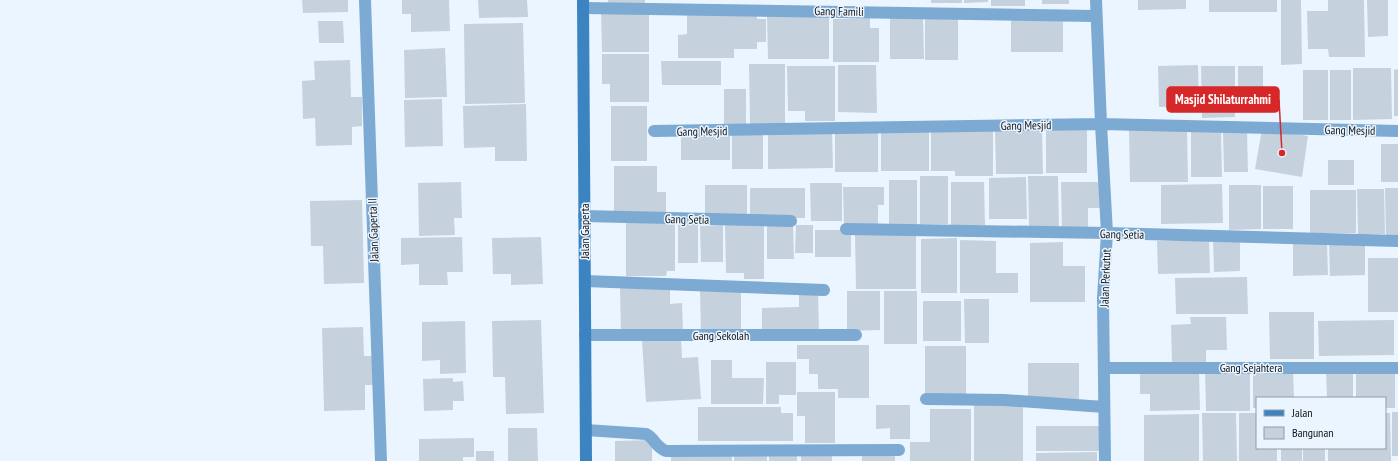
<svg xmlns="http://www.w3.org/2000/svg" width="1398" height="461" font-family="'PT Sans Narrow',sans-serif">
	<rect width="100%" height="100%" fill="#ebf5ff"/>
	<path fill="#c5d1dd" d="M 302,0 L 348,0 L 348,12 L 303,13 Z
		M 402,0 L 449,0 L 450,31 L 411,32 L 411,14 L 402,14 Z
		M 478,0 L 527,0 L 528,17 L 479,18 Z
		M 608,0 L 645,0 L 645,4 L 608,4 Z
		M 931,0 L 962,0 L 962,3 L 931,3 Z
		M 964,0 L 988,0 L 988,2 L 964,3 Z
		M 991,0 L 1025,0 L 1025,6 L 991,6 Z
		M 1042,0 L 1069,0 L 1069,4 L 1042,4 Z
		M 1138,0 L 1186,0 L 1186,9 L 1138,10 Z
		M 1209,0 L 1277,0 L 1277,12 L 1209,12 Z
		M 1281,0 L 1301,0 L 1302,64 L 1281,65 Z
		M 1328,0 L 1364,0 L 1365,57 L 1329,57 L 1328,49 L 1308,49 L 1307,11 L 1328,11 Z
		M 1367,0 L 1388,0 L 1388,36 L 1368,37 Z
		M 649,10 L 649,52 L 602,52 L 601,11 Z
		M 757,13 L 757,19 L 766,19 L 766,42 L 757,42 L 757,49 L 734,49 L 734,58 L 678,58 L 678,35 L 687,34 L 687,14 Z
		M 925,15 L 958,15 L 958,60 L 925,60 Z
		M 767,16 L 829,16 L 829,59 L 768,59 Z
		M 923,16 L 924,59 L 890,59 L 890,17 Z
		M 870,18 L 870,28 L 879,28 L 879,62 L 833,62 L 833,19 Z
		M 1011,19 L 1063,19 L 1063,52 L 1011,52 Z
		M 318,21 L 343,21 L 344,43 L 319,43 Z
		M 523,23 L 525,103 L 465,104 L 464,24 Z
		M 445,48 L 447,97 L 405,98 L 404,50 Z
		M 602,54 L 649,54 L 649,102 L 610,102 L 610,84 L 602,84 Z
		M 350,60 L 351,97 L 362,97 L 362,126 L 352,127 L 352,145 L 316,146 L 315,118 L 303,119 L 302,81 L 315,80 L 314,61 Z
		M 661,61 L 721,61 L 721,85 L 662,85 Z
		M 749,64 L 785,64 L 785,124 L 750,124 Z
		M 838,65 L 876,65 L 877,113 L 838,112 Z
		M 1198,65 L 1199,106 L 1159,107 L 1158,66 Z
		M 787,66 L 835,66 L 835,121 L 805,121 L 805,111 L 788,111 Z
		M 1201,66 L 1235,66 L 1235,117 L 1202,118 Z
		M 1238,66 L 1263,66 L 1263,104 L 1238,105 Z
		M 1353,68 L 1391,68 L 1392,119 L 1353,120 Z
		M 1398,69 L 1398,116 L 1394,116 L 1394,70 Z
		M 1303,70 L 1328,70 L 1328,120 L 1303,120 Z
		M 1330,70 L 1351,70 L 1351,120 L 1330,120 Z
		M 724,89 L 746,89 L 746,124 L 724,124 Z
		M 442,99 L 443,146 L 405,147 L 404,100 Z
		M 526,104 L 527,161 L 495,161 L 495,147 L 464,148 L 463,106 Z
		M 611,106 L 647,106 L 647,161 L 611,161 Z
		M 1087,127 L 1087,173 L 1046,173 L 1046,128 Z
		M 931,128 L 993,128 L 993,176 L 955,176 L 955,171 L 931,171 Z
		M 995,128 L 1042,128 L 1043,174 L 996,174 Z
		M 881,129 L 929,132 L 929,171 L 881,171 Z
		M 1187,129 L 1188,182 L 1130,182 L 1129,130 Z
		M 1262,129 L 1308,136 L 1302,177 L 1255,169 Z
		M 768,130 L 832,130 L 833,168 L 768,169 Z
		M 835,130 L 878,130 L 878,172 L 835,172 Z
		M 1191,131 L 1221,131 L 1222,177 L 1191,177 Z
		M 1223,131 L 1247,131 L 1248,172 L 1224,172 Z
		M 681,132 L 730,132 L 730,160 L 681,160 Z
		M 732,132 L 763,132 L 763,169 L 732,169 Z
		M 1381,144 L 1398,144 L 1398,182 L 1381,182 Z
		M 1328,160 L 1354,160 L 1354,185 L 1328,185 Z
		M 614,166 L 657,166 L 657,192 L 666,192 L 666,215 L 614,215 Z
		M 920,176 L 948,176 L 948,224 L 920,224 Z
		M 1028,176 L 1058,176 L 1059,230 L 1037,230 L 1037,226 L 1029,226 Z
		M 1026,177 L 1027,219 L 989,219 L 989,178 Z
		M 889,180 L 917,180 L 917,224 L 889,224 Z
		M 461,182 L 462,218 L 454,218 L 455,235 L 419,236 L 418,183 Z
		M 951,182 L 984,182 L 985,225 L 951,225 Z
		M 1061,182 L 1102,182 L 1102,208 L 1088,208 L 1088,229 L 1062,229 Z
		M 810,183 L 842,183 L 842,221 L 811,221 Z
		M 1222,184 L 1223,223 L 1161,224 L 1161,185 Z
		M 705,185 L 747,185 L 747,217 L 705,217 Z
		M 1229,185 L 1261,185 L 1261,229 L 1229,230 Z
		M 1263,186 L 1293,186 L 1293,229 L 1263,229 Z
		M 843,187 L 884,187 L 884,205 L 878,205 L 878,225 L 844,225 Z
		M 750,188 L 805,188 L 805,218 L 750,218 Z
		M 1385,188 L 1398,188 L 1398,235 L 1386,235 Z
		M 1357,189 L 1384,189 L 1385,234 L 1358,235 Z
		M 1310,190 L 1356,190 L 1356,233 L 1310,233 Z
		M 362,200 L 364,283 L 324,284 L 323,246 L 311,246 L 310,201 Z
		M 626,222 L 675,222 L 675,271 L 667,271 L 666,276 L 626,276 Z
		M 698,224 L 698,263 L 678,263 L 678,225 Z
		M 793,224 L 794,259 L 767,259 L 767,225 Z
		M 723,225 L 723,262 L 701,262 L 700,226 Z
		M 725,225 L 764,225 L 764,279 L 744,279 L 744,273 L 726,273 Z
		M 796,225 L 813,225 L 813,253 L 795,253 Z
		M 815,230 L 851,230 L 851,257 L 815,257 Z
		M 855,235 L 916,235 L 916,289 L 856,289 Z
		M 462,237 L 463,272 L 447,272 L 448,285 L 419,285 L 419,264 L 401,265 L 401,238 Z
		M 541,237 L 543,284 L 511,285 L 511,274 L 493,274 L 492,238 Z
		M 1213,237 L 1240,237 L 1240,271 L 1214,272 Z
		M 957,238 L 957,293 L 921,293 L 921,239 Z
		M 960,240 L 996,241 L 996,273 L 1018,273 L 1018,293 L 960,293 Z
		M 1209,240 L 1210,273 L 1158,274 L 1157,241 Z
		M 1063,242 L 1063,266 L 1085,266 L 1085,302 L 1030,302 L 1030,243 Z
		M 1327,243 L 1328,275 L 1293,276 L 1293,244 Z
		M 1329,243 L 1365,243 L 1365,275 L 1330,276 Z
		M 1368,258 L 1398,258 L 1398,312 L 1368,312 Z
		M 1247,277 L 1248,314 L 1176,314 L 1175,278 Z
		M 670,287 L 670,304 L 682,303 L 683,331 L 621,333 L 620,288 Z
		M 741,290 L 741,331 L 701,332 L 700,291 Z
		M 847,291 L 880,291 L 880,330 L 847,331 Z
		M 884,291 L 917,291 L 917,344 L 884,344 Z
		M 799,292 L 818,292 L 819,332 L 762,334 L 762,308 L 799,307 Z
		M 964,299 L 989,299 L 989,343 L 965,343 Z
		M 923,301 L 961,301 L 961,341 L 923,341 Z
		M 1269,312 L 1314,312 L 1314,359 L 1270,359 Z
		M 1190,317 L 1226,317 L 1227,350 L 1206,350 L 1206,363 L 1172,363 L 1171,325 L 1191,324 Z
		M 541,320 L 544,413 L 506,414 L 505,377 L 493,377 L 492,321 Z
		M 1394,320 L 1394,355 L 1319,356 L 1318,321 Z
		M 465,321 L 466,373 L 440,374 L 440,360 L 422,361 L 422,322 Z
		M 363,327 L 364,356 L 373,356 L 374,385 L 365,385 L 365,410 L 324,411 L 322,328 Z
		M 681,339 L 682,358 L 698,357 L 701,399 L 646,402 L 642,341 Z
		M 797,345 L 869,345 L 869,398 L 838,398 L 838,389 L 818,389 L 818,374 L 809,374 L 809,359 L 797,359 Z
		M 925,346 L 966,346 L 966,396 L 925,396 Z
		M 711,360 L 732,360 L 732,378 L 764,378 L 763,404 L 711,404 Z
		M 766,362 L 796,362 L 796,395 L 779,395 L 779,404 L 766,404 Z
		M 1028,363 L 1079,363 L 1079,399 L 1028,400 Z
		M 1353,368 L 1353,398 L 1327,398 L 1326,369 Z
		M 1356,368 L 1395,368 L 1395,408 L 1385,408 L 1385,398 L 1356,398 Z
		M 1250,369 L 1250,411 L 1206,411 L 1205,370 Z
		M 1293,369 L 1294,398 L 1257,398 L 1257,408 L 1253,408 L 1253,370 Z
		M 1199,370 L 1200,410 L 1150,411 L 1150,394 L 1140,394 L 1140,371 Z
		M 453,378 L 453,382 L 463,381 L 464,401 L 453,401 L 453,410 L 424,411 L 423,379 Z
		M 797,392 L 835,392 L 835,443 L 805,443 L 805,416 L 797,416 Z
		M 974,404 L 1023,404 L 1023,461 L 974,461 Z
		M 876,405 L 910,405 L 910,439 L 890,439 L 890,428 L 876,429 Z
		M 698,407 L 781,407 L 781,413 L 793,413 L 793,441 L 698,441 Z
		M 930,409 L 971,409 L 971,461 L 910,461 L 910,442 L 930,442 Z
		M 1392,412 L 1398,412 L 1398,456 L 1392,456 Z
		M 1202,413 L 1236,413 L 1237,461 L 1203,461 Z
		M 1239,413 L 1257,413 L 1257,448 L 1277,448 L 1277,461 L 1239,461 Z
		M 1385,413 L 1390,413 L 1391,461 L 1328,461 L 1328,448 L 1385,448 Z
		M 1199,414 L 1199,461 L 1144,461 L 1144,415 Z
		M 1036,426 L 1099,426 L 1099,451 L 1036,451 Z
		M 508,428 L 537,428 L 538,461 L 508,461 Z
		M 474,438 L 474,457 L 463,457 L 463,461 L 419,461 L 419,439 Z
		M 652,440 L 652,461 L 615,461 L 615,441 Z
		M 1281,448 L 1302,448 L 1302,461 L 1281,461 Z
		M 1303,448 L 1325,448 L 1325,461 L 1303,461 Z
		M 476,451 L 494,451 L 494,461 L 476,461 Z
		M 832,451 L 832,461 L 801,461 L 801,452 Z
		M 734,452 L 767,452 L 767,461 L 734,461 Z
		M 1097,452 L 1097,461 L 1036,461 L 1036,453 Z
		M 671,453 L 732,453 L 732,461 L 671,461 Z
		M 769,454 L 797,454 L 797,461 L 769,461 Z
		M 862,455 L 895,455 L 895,461 L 862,461 Z"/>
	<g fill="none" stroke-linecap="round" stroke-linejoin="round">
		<path stroke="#7caad3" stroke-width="12" d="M 365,0 L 381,461
			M 1096,0 L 1101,124 L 1107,233 L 1103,298 L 1105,461
			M 583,8 L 1095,16
			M 654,131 L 1101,124 L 1398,131
			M 584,216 L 791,221
			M 846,229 L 1107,233 L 1398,241
			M 585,281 L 824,290
			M 585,335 L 856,335
			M 1104,368 L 1398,368
			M 926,399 L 1004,400 L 1104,407
			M 586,430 L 646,434 C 655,438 654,446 666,451 L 899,450"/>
		<path stroke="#3b84c1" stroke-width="12" d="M 583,0 L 586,461"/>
	</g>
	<g text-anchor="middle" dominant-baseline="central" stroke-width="3" stroke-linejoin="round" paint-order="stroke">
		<g font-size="12" fill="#0f1317" stroke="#ebf5ff">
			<text transform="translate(839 11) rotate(1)">Gang Famili</text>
			<text transform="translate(1026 125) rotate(-1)">Gang Mesjid</text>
			<text transform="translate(1350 130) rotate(1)">Gang Mesjid</text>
			<text transform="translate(702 131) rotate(-1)">Gang Mesjid</text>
			<text transform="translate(687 219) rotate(1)">Gang Setia</text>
			<text transform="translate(373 230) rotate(-92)">Jalan Gaperta II</text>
			<text transform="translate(584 231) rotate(-90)">Jalan Gaperta</text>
			<text transform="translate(1122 234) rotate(1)">Gang Setia</text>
			<text transform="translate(1105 278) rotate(-88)">Jalan Perkutut</text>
			<text x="721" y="335">Gang Sekolah</text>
			<text x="1251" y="367">Gang Sejahtera</text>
		</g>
	</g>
	<path fill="none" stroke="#d62828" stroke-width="1.5" d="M1282 153L1279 100"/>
	<circle fill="#d62828" stroke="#ebf5ff" stroke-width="1.5" cx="1282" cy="153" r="4"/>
	<rect fill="#d62828" stroke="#d62828" stroke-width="1.5" x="1167" y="87" width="112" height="25" rx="4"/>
	<g font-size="13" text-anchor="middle" font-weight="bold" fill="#fff">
		<text x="1223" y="104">Masjid Shilaturrahmi</text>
	</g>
	<rect x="1256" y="397" width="130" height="52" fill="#ebf5ff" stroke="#939ba2"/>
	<rect x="1264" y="410" width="20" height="6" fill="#3b84c1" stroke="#939ba2"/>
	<text x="1292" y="417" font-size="12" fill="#0f1317">Jalan</text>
	<rect x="1264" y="427" width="20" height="12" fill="#c5d1dd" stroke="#939ba2"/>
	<text x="1292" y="437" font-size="12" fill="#0f1317">Bangunan</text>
</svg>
